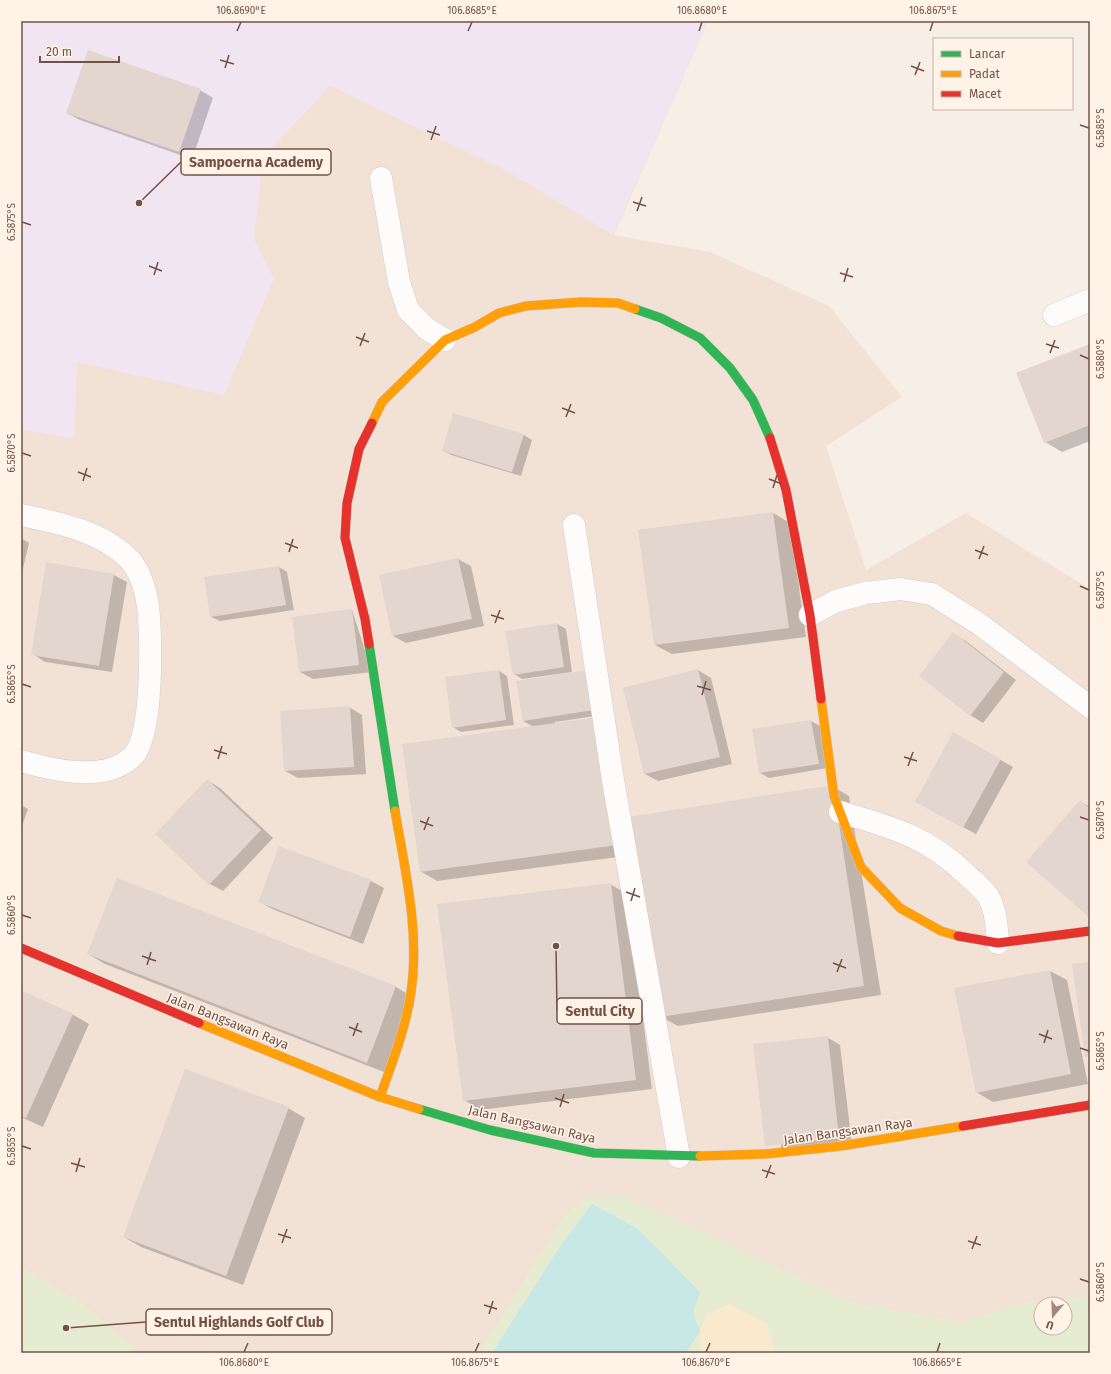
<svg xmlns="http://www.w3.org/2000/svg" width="1111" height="1374" font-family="'Fira Sans',sans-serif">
	<rect width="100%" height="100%" fill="#f7eee6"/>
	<path fill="#f2e2d6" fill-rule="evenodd" d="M 21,21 L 708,21 L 614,235 L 710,252 L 829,306 L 902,397 L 826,446 L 866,570 L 966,513 L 1090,589 L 1090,1353 L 21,1353 ZM 1041,1304 L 1065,1304 L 1065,1328 L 1041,1328 Z"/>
	<path fill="#f0e5f0" d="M 21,21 L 708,21 L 613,235 L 507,171 L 330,86 L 263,157 L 254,239 L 274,279 L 224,395 L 77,362 L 74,439 L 21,429 Z"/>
	<path fill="#e5ecd1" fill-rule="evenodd" d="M 624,1196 L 748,1253 L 849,1302 L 962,1322 L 1028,1302 L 1090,1296 L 1090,1353 L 479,1353 L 564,1216 L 589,1197 ZM 1041,1304 L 1065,1304 L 1065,1328 L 1041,1328 Z
		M 21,1267 L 83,1304 L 140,1353 L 21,1353 Z"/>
	<path fill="#faeacd" d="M 730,1304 L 767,1324 L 774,1352 L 701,1353 L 700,1331 L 707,1314 Z"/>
	<path fill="#c8e8e6" d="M 592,1204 L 638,1229 L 700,1292 L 693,1313 L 700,1331 L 686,1353 L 492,1353 L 561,1245 Z"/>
	<path fill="#0003" d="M 200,90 L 213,98 L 192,159 L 80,120 L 67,113 Z
		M 1090,345 L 1090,441 L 1062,452 L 1045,442 Z
		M 524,435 L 532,440 L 521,476 L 451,455 L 443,450 Z
		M 773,513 L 790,523 L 806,637 L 672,654 L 655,645 L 640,530 Z
		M 21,538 L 29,543 L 21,577 Z
		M 458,559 L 471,566 L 484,626 L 406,643 L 393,636 Z
		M 47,563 L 114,575 L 127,582 L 112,672 L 45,662 L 33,654 Z
		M 279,567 L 287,572 L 294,610 L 220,621 L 211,617 Z
		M 352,610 L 372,672 L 313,679 L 300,672 Z
		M 557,624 L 566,629 L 572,672 L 522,679 L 514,674 L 506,632 Z
		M 953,634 L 966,641 L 1016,680 L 983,723 L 970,715 Z
		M 698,670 L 711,678 L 732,764 L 658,781 L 645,774 L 624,688 Z
		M 499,671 L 507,676 L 514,725 L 461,732 L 453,727 Z
		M 587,671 L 602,715 L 555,722 L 555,724 L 628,818 L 832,786 L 849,796 L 881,995 L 678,1026 L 661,1017 L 633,855 L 437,881 L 420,871 L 534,727 L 523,721 Z
		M 349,707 L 362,715 L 366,774 L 298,778 L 285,771 Z
		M 811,721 L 820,726 L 827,768 L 769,778 L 760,773 Z
		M 953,733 L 1013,767 L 976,834 L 929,809 Z
		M 207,780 L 220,788 L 273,838 L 223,891 L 210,884 Z
		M 1080,801 L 1090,807 L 1090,917 Z
		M 21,805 L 28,809 L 21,829 Z
		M 280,847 L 371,881 L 384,888 L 363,944 L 272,909 L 260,902 Z
		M 117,879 L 396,987 L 413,997 L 384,1072 L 105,964 L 88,954 Z
		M 610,884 L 627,894 L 652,1089 L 480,1110 L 464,1100 Z
		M 1050,971 L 1067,980 L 1088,1084 L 993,1102 L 976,1092 L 956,989 Z
		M 21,991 L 72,1014 L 89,1024 L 43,1127 L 21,1117 Z
		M 827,1037 L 840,1045 L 852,1145 L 778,1153 Z
		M 288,1108 L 305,1118 L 243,1285 L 141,1247 L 124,1237 Z"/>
	<path fill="#e3d6ce" d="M 88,50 L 201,89 L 179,152 L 66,113 Z
		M 1090,344 L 1090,425 L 1044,443 L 1016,373 Z
		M 453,413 L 524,434 L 512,472 L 442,451 Z
		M 773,512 L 789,628 L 654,645 L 638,530 Z
		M 458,558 L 472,619 L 392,636 L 379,575 Z
		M 46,562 L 114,574 L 99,666 L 31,655 Z
		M 279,566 L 286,605 L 210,617 L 204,577 Z
		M 352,609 L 359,665 L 299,672 L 292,617 Z
		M 557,623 L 564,667 L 513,675 L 505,631 Z
		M 953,632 L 1004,672 L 970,716 L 919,676 Z
		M 698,669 L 720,757 L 644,774 L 623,688 Z
		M 499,670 L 506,720 L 452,728 L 445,677 Z
		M 587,670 L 594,710 L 523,721 L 516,681 Z
		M 350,706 L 354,767 L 284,771 L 280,711 Z
		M 599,717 L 617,845 L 420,872 L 402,744 Z
		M 811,720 L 819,764 L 759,773 L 752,729 Z
		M 953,732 L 1001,759 L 963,828 L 915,802 Z
		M 207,779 L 261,830 L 209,885 L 155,834 Z
		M 833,785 L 864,986 L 660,1017 L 628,817 Z
		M 1080,800 L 1090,809 L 1090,918 L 1026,862 Z
		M 279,846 L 371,880 L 350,937 L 258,902 Z
		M 117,878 L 396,986 L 367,1063 L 87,954 Z
		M 611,883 L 636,1080 L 463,1101 L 437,904 Z
		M 1090,962 L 1090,1057 L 1085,1057 L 1072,964 Z
		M 1050,970 L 1071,1074 L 976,1093 L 954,988 Z
		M 21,990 L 73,1014 L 26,1118 L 21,1116 Z
		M 828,1036 L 839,1138 L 765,1146 L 753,1044 Z
		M 185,1069 L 289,1107 L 226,1276 L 123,1237 Z"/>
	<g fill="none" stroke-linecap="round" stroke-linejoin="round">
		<defs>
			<path id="street" d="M 381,178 L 399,282 L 408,310 L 427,329 L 445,340
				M 1054,315 L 1090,300
				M 21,515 C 59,523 101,531 129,559 C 140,570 146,591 148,606 C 151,636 154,738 132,757 C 104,783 53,770 21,761
				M 574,525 L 613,780 L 679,1157
				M 810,615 L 836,601 L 866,593 L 900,589 L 932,594 L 978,623 L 1090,707
				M 840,812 C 891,827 926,836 966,874 C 973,881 983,888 988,896 C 996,910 997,928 998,943"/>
			<path id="fast" d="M 635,309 L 661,318 L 700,338 L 730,368 L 753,400 L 770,438
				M 369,644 L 395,811
				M 419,1109 L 490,1130 L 594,1153 L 700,1156"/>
			<path id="slow" d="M 372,423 L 382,402 L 445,340 L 475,327 L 499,313 L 526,306 L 581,302 L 618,303 L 635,309
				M 821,699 L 834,796 L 861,867 L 900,908 L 941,931 L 958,936
				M 199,1023 L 380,1097 L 419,1109
				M 380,1097 C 392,1063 406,1028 411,992 C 420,932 405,870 395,811
				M 700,1156 L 766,1154 L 841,1146 L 963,1126"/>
			<path id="jam" d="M 770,438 L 786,490 L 810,615 L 821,699
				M 369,644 L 365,619 L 345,538 L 347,503 L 359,449 L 372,423
				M 958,936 L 998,943 L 1090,931
				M 21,948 L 199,1023
				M 963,1126 L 1090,1105"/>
		</defs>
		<use href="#street" stroke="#d8cbc5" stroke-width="23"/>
		<use href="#fast" stroke="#d7cac3" stroke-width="10"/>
		<use href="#slow" stroke="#d7cac3" stroke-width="10"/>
		<use href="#jam" stroke="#d7cac3" stroke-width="10"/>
		<use href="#street" stroke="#fefcfb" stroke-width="22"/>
		<use href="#fast" stroke="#30b455" stroke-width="9"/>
		<use href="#slow" stroke="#ff9f0a" stroke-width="9"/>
		<use href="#jam" stroke="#e5322d" stroke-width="9"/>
	</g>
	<path fill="none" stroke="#745147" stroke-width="1.5" d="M 237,31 L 241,22M 468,31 L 472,22M 699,31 L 702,22M 930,31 L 933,22M 220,60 L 234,64M 911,66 L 924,71M 225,68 L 229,55M 915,75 L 920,62M 1080,125 L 1089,128M 427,131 L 440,135M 431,140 L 436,126M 633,202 L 646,206M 637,211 L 642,197M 22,222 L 31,225M 149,266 L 162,271M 840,273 L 853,277M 154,275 L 158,262M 844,282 L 848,268M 356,337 L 369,342M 1046,344 L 1059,348M 360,346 L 365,333M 1050,353 L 1055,340M 1080,355 L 1089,359M 562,408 L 575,413M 566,417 L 571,404M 22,453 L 31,456M 78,472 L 91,477M 769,479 L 782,484M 83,481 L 87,468M 773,488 L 777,475M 285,543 L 298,548M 975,550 L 988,555M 289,552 L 293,539M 979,559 L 984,546M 1080,586 L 1089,590M 491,615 L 504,619M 495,623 L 500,610M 22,684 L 31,687M 697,686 L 711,690M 702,695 L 706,681M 214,750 L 227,754M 904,757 L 917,761M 218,759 L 222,746M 908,766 L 913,752M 1080,817 L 1089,820M 420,821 L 433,826M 424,830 L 429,817M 626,892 L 640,897M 631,901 L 635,888M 22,915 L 31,918M 142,956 L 156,961M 833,963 L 846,968M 147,965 L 151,952M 837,972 L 842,959M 349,1027 L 362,1032M 1039,1034 L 1052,1039M 353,1036 L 358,1023M 1044,1043 L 1048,1030M 1080,1048 L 1089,1051M 555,1098 L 569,1103M 560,1107 L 564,1094M 22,1146 L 31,1149M 71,1163 L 85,1167M 762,1170 L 775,1174M 76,1172 L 80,1158M 766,1178 L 771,1165M 278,1234 L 291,1238M 968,1241 L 981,1245M 282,1243 L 287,1229M 972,1249 L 977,1236M 1080,1279 L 1089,1282M 484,1305 L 497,1309M 489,1314 L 493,1301M 244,1352 L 248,1343M 475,1352 L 479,1343M 706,1352 L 710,1343M 937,1352 L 940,1343"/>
	<g text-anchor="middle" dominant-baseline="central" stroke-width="3" stroke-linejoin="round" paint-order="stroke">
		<g font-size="13" fill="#745147" stroke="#fff2e7">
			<text transform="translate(228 1021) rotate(22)">Jalan Bangsawan Raya</text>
			<text transform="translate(532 1124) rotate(13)">Jalan Bangsawan Raya</text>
			<text transform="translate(848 1131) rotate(-8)">Jalan Bangsawan Raya</text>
		</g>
	</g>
	<path fill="none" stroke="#745147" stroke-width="1.5" d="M139 203L181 162M556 946L557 1011M66 1328L146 1322"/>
	<g fill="#745147" stroke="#fff2e7" stroke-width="1.5">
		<circle cx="139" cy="203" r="4"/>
		<circle cx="556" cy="946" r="4"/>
		<circle cx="66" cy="1328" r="4"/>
	</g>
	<g fill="#fff2e7" stroke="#745147" stroke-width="1.5">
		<rect x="181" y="149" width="150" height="26" rx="4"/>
		<rect x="557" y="998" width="85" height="26" rx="4"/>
		<rect x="146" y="1309" width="186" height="26" rx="4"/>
	</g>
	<g font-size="14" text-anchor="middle" font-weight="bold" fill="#745147">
		<text x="256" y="167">Sampoerna Academy</text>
		<text x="600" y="1016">Sentul City</text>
		<text x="239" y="1327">Sentul Highlands Golf Club</text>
	</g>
	<rect width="1111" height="1374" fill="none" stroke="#fff2e7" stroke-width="44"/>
	<rect x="933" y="38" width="140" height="72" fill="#fff2e7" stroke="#c7b2a7"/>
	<rect x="941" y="51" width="20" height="6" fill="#30b455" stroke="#c7b2a7"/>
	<text x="969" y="58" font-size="12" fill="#745147">Lancar</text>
	<rect x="941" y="71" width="20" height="6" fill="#ff9f0a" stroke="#c7b2a7"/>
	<text x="969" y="78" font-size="12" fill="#745147">Padat</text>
	<rect x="941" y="91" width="20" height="6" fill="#e5322d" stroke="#c7b2a7"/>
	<text x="969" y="98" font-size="12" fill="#745147">Macet</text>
	<g transform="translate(1053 1316) rotate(199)"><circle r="19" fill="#fff2e7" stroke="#c7b2a7"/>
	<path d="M0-3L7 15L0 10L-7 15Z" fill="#a2887f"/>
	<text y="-6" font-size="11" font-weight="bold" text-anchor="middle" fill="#745147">U</text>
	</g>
	<path d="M40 56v6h79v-6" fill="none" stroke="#745147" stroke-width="2"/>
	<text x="46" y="56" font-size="12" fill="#745147" stroke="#fff2e7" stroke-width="3" paint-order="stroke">20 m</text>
	<rect x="22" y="22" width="1067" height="1330" fill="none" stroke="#745147" stroke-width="1.5"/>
	<g font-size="10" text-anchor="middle" fill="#745147">
		<text x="241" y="14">106.8690°E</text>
		<text x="472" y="14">106.8685°E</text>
		<text x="702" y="14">106.8680°E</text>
		<text x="933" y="14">106.8675°E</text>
		<text transform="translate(1100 128) rotate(-90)" y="4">6.5885°S</text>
		<text transform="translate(11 222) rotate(-90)" y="4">6.5875°S</text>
		<text transform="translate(1100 359) rotate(-90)" y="4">6.5880°S</text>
		<text transform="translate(11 453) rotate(-90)" y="4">6.5870°S</text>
		<text transform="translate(1100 590) rotate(-90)" y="4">6.5875°S</text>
		<text transform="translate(11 684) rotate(-90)" y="4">6.5865°S</text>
		<text transform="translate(1100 820) rotate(-90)" y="4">6.5870°S</text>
		<text transform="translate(11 915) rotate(-90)" y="4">6.5860°S</text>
		<text transform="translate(1100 1051) rotate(-90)" y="4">6.5865°S</text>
		<text transform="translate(11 1146) rotate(-90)" y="4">6.5855°S</text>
		<text transform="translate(1100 1282) rotate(-90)" y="4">6.5860°S</text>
		<text x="244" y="1366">106.8680°E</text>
		<text x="475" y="1366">106.8675°E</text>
		<text x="706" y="1366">106.8670°E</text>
		<text x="937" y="1366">106.8665°E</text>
	</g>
</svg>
